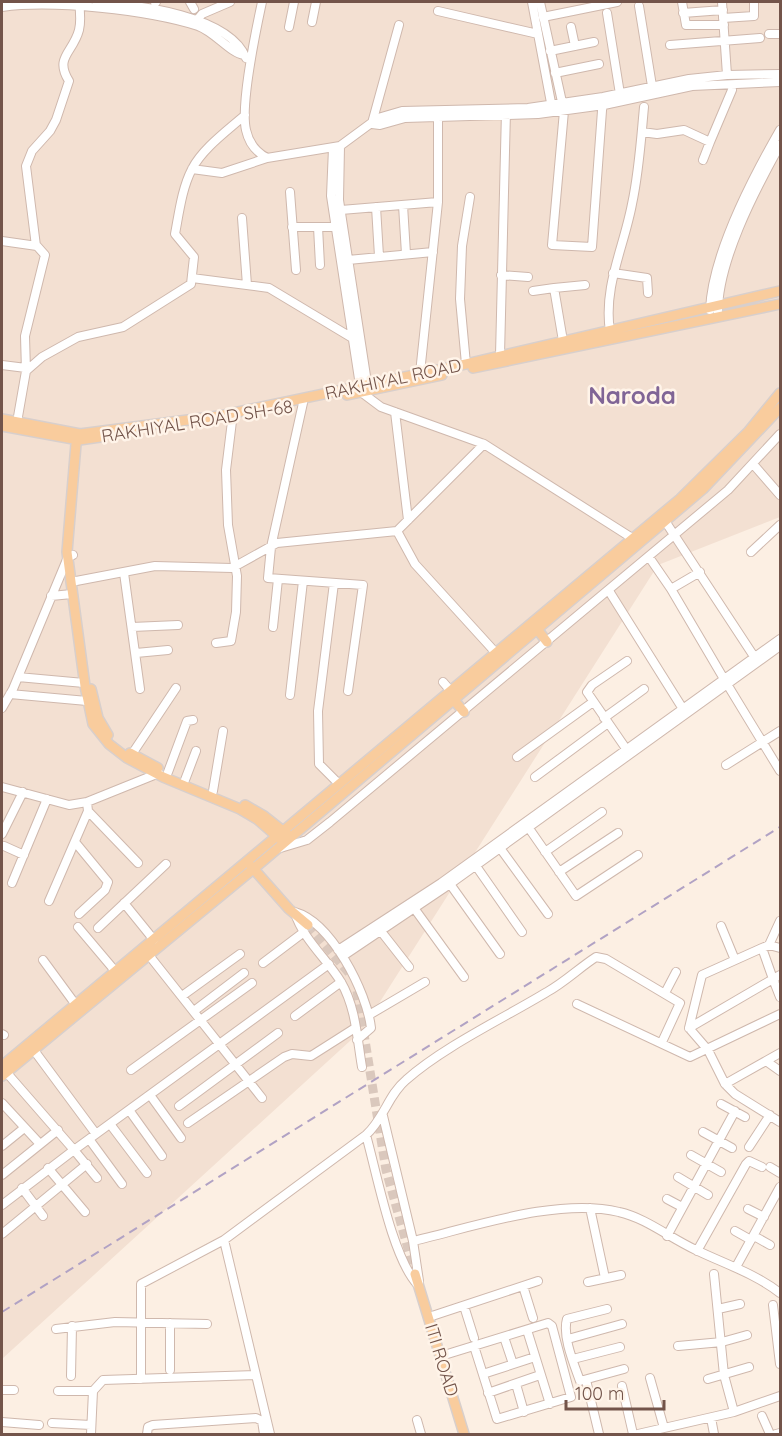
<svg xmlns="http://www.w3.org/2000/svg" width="782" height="1436" font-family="Quicksand,sans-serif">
	<rect width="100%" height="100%" fill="#fcefe3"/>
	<path fill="#f3e0d2" d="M 2,2 L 780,2 L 780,517 L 658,565 L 362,1030 L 2,1359 Z"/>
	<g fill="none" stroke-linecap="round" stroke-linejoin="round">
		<path stroke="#dac8bd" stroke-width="9" stroke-dasharray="9 4.5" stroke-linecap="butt" d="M 308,925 L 349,973
			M 357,991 L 386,1170 L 415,1274"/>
		<defs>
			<path id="minor" d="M 97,2 C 138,5 229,15 246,58
				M 155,2 L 156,2
				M 190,2 L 194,9
				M 262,2 C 256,30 240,104 246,130 C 249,144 256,152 267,158 L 340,146 L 378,118 L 402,111 L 528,108 L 603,97 L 689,79 L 727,75 L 780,74
				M 532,2 L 552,108
				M 540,2 L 564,111 L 552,245 L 592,247 L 603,97
				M 682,2 L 686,25 L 724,25
				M 722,2 L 727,75
				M 639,6 L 652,86
				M 2,7 C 54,0 147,10 198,26 C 215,32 230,53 244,55
				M 438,11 L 538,34
				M 607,13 L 620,94
				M 683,13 L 723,10
				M 543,17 L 617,2
				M 723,18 L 754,16 L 754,2
				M 197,20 L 202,14 L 230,2
				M 312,22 L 316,2
				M 289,27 L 294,2
				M 571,27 L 575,46
				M 769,34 L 780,34
				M 670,45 L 760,38
				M 550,51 L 594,42
				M 555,73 L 599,64
				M 372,123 L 399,25
				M 372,124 L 380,125 L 405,118 L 538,114 L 604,105 L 692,86 L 780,82
				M 642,132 L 657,134 L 684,130 L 710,142 L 732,90
				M 340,146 L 339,200 L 368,389
				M 333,148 L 331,196 L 361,392 L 381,407 L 484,444 L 632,538
				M 703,160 L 710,142
				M 192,169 L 222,173 L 267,158
				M 290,192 L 296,270
				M 403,205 L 406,254
				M 376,207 L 379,256
				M 341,210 L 438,202
				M 242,218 L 247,285
				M 292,227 L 339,227
				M 318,227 L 320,265
				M 2,241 L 37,246 L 45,255 L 25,336 L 26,371 L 16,428
				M 36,246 L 26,166 L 32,151 L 50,131 L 56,120 L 69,81 C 54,57 73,53 79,30 C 81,22 80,10 79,2
				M 348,260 L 433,252
				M 613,273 L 647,278 L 648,293
				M 501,275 L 528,277
				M 192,278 L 269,288 L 354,339
				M 554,288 L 585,285
				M 533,291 L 554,288 L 563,341
				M 710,310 C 712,256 753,177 780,130
				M 718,316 C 716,264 755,190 780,145
				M 610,331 C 603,287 624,247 632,204 C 639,172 641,139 644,107
				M 500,355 L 506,111
				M 466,364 L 460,299 L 462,246 L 470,197
				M 2,365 L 26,368
				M 26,371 L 42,357 L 78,337 L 123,327 L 191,284 L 194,257 L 175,234 C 179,213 182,188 192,169 C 203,148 227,131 245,115
				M 420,373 L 438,202 L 438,116
				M 303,403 L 271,547 L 268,578 L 363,585 L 348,691
				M 395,412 L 408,520
				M 753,464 L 780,495
				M 665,521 L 757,661
				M 397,531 L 415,564 L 496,653
				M 751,552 L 780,525
				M 649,557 L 671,589
				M 700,572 L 671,589 L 724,679
				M 124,573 L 140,689
				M 71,582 L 155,566 L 232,568 L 277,543 L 397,531 L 484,444
				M 334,583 L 318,711 L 319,764 L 338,783
				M 609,591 L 683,709
				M 51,596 L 72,594
				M 132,627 L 178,625
				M 273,627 L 278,579
				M 216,643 L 231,641 L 236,612 L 237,576 L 228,525 L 226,470 L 233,413
				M 136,653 L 168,650
				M 627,661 L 592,685 L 587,692 L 629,753
				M 18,677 L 84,683
				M 443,682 L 450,690
				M 727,684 L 780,771
				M 10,694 L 87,701
				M 290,695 L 303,581
				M 2,708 L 13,689 L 68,557 L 73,555
				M 604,718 L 644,689
				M 132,754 L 176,688
				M 517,757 L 593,702
				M 726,765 L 780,731
				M 168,772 L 187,721 L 193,720
				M 535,777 L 608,723
				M 185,780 L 196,751
				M 2,787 L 69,805 L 87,802 L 159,773
				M 213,791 L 223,731
				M 88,811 L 138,863
				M 526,824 L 576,896 L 638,855
				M 2,834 L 23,792
				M 75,842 L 108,882 L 105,890 L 79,914
				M 4,846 L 24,855
				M 500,848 L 548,914
				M 277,849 L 307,840 L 330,822 L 728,490 L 780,434
				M 545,852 L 602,812
				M 476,866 L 522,932
				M 559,872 L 618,833
				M 12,883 L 47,799
				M 450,884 L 500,954
				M 49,901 L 88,811 L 87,802
				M 124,903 L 154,940
				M 414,908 L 464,977
				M 295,912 C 331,922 367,992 371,1028 L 357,1040
				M 295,913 C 303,939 327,959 341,982 C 356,1008 357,1038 362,1067
				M 721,926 L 735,960
				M 78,927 L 116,972
				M 98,928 L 166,864
				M 380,930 L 409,967
				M 769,945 L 780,948
				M 762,948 L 769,945 L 780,921
				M 338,950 L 441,883 L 780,639
				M 148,954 L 262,1098
				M 343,956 L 450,884 L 780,646
				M 43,960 L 76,1005
				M 263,963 L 304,932
				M 780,975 L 773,979 L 780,997
				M 665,993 L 676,972
				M 182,996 L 240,954
				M 577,1004 L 690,1057 L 780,1014
				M 194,1011 L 244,973
				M 369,1015 L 425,982
				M 295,1016 L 341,982
				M 689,1028 L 702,975 L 762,948 L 773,979 L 689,1028 L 708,1050 L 725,1084 L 780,1053
				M 2,1034 L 4,1035
				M 33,1049 L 96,1134
				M 766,1061 L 780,1071
				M 131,1070 L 252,983
				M 6,1072 L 74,1150 L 329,964
				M 725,1084 L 735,1094 L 780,1122
				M 150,1095 L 181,1138
				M 2,1103 L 40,1144
				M 721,1104 L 745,1117
				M 179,1106 L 278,1033
				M 129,1110 L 162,1156
				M 383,1116 L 413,1241 L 419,1281
				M 188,1123 L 284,1057 L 292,1054 L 311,1056 L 355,1028
				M 110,1124 L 147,1173
				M 703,1132 L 732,1148
				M 366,1135 C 377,1174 392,1256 417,1284
				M 89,1139 L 122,1184
				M 2,1146 L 23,1129
				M 749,1147 L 770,1115
				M 691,1155 L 721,1172
				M 770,1167 L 780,1173
				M 48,1168 L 85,1212
				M 2,1175 L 58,1130
				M 678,1177 L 708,1195
				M 22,1188 L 43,1216
				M 667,1199 L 682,1207
				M 2,1205 L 74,1150 L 97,1178
				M 590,1208 L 605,1278
				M 748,1209 L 764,1217
				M 735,1231 L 751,1240
				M 2,1234 L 87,1164
				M 667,1236 L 735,1111
				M 754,1236 L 770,1245
				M 413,1241 C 473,1227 559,1197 619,1212 C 646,1218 670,1238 696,1250 C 725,1264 754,1273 780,1293
				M 697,1251 L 746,1164 L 749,1161 L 762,1167
				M 736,1267 L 780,1187
				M 714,1274 L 724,1375 L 734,1412
				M 588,1282 L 621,1275
				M 523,1286 L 533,1318
				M 773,1305 L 780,1364
				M 464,1306 L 474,1338
				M 607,1309 L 567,1319 C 562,1336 574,1364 580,1381 L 624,1369
				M 718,1309 L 740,1304
				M 429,1317 L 538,1281
				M 56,1329 L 115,1322 L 207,1324
				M 527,1330 L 550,1404
				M 504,1337 L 513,1364
				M 568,1339 L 622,1324
				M 678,1346 L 722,1342 L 747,1335
				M 441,1356 L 548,1323 L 552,1326 L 571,1397 L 497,1419 L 474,1346
				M 573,1359 L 620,1347
				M 170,1370 L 170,1323
				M 483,1374 L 535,1357
				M 71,1376 L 72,1326
				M 650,1378 L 664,1428
				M 141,1379 L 141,1284 L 224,1240
				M 708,1379 L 749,1367
				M 586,1380 L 599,1434
				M 516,1384 L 524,1412
				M 622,1386 L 633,1434
				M 2,1390 L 14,1390
				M 58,1391 L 93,1391
				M 488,1393 L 540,1375
				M 762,1416 L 770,1434
				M 711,1418 L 714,1434
				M 417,1420 L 421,1434
				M 2,1422 L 39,1425
				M 52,1423 L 91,1425
				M 91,1434 L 93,1391 L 103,1380 L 256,1375
				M 147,1434 L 148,1427 L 153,1425 L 256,1418 L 262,1421 L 264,1434
				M 270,1434 L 224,1240 L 366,1135 C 384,1119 388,1095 406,1080 C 443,1047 504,1018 547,992 C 565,982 579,968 596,957 L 606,959 L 680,1003 L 662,1042
				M 638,1434 L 734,1412 L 780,1396
				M 776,1434 L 780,1433"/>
			<path id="major" d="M 473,368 L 780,304
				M 347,395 L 442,375
				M 2,419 L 80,434 L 219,416 L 466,364 L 780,291
				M 2,426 L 79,440 L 100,437
				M 80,437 L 76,444 L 67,552 L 85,686 L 93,724 L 109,744 L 127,758 L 163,777 L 240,809 L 257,819 L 280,839
				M 537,629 L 547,642
				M 91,689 L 98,718 L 108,735
				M 453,699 L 464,712
				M 130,753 L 158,768
				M 245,805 L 264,816 L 288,835
				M 251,866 L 289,909 L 308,925
				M 2,1066 L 680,499 L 748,432 L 780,393
				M 2,1076 L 258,865 L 703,489 L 780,408
				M 415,1274 L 464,1434"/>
		</defs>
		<use href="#minor" stroke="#cfb8ad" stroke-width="10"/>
		<use href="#major" stroke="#d8cfcc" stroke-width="12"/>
		<use href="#minor" stroke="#fff" stroke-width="8"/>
		<use href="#major" stroke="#f9cc9d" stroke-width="9"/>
		<path stroke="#b1a2c4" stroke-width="2" stroke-dasharray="9 6" stroke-linecap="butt" d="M 2,1312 L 780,827"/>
	</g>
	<g text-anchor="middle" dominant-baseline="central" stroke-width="5" stroke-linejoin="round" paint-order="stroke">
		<g font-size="18" fill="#73544a" stroke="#fff4e9">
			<text transform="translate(393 379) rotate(-12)">RAKHIYAL ROAD</text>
			<text transform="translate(197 421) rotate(-9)">RAKHIYAL ROAD SH-68</text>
			<text transform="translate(442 1360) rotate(73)">ITI ROAD</text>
		</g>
		<g font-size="24" font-weight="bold" fill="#806596" stroke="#fff4e9">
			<text x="632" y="395">Naroda</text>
		</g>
	</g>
	<rect width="782" height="1436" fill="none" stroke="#73544a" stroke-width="6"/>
	<path d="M566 1400v9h98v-9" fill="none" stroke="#73544a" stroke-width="3"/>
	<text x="575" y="1400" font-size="18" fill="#73544a" stroke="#fff4e9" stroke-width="4.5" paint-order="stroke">100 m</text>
</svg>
